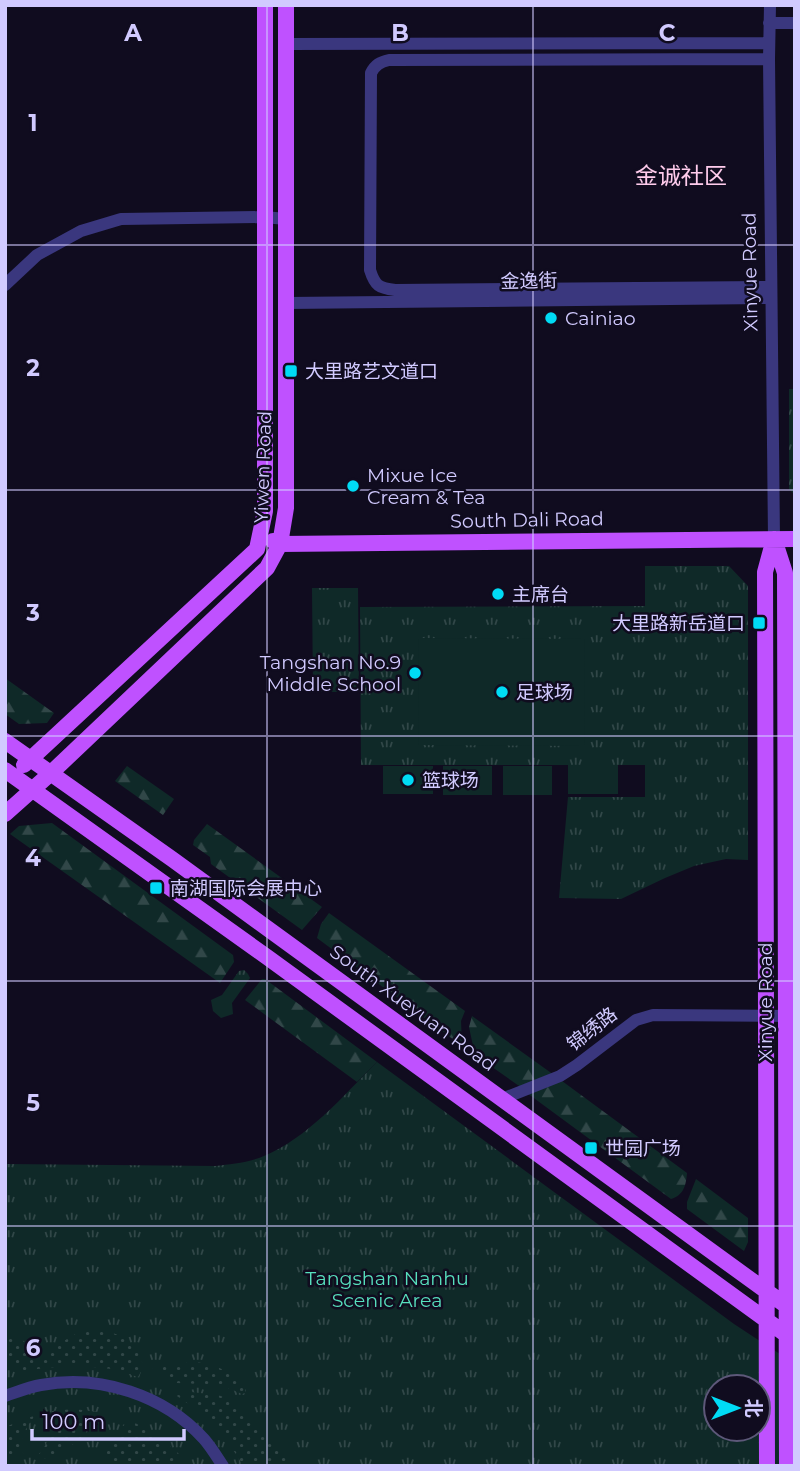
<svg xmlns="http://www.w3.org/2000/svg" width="800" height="1471" font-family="Montserrat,'Noto Sans SC',sans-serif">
	<defs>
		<pattern id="grass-tufts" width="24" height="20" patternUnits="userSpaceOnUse" patternTransform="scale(1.75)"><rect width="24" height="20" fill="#0f2928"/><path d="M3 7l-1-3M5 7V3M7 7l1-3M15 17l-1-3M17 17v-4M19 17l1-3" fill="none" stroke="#314748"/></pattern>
		<pattern id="forest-firs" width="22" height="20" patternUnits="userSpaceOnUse" patternTransform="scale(1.75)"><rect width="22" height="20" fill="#0f2928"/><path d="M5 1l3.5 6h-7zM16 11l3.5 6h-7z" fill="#314748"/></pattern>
		<pattern id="garden-dots" width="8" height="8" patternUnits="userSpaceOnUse" patternTransform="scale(1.75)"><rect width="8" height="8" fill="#0f2928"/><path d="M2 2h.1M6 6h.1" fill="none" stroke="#314748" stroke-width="1.8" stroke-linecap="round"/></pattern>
	</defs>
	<rect width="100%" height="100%" fill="#100c1f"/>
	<path fill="url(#grass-tufts)" fill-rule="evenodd" d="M 789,389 L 795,389 L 795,495 L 789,489 Z
		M 645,566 L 729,566 L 748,586 L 748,860 L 726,859 L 694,866 L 665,878 L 621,899 L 559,898 L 568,797 L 645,797 L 645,765 L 361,765 L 360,607 L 645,606 Z
		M 312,588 L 358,588 L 359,692 L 313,692 Z
		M 244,970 L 248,974 L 250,978 L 232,1003 L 233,1014 L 221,1018 L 213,1011 L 211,1000 L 222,995 L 239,971 Z
		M 377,1062 L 734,1324 L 795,1364 L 795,1466 L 5,1466 L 5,1164 L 215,1166 C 231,1164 248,1163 264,1156 C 309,1137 343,1096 377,1062 ZM 716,1387 L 758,1387 L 758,1429 L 716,1429 Z"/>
	<path fill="url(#forest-firs)" d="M 5,678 L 54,713 L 47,723 L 19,724 L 5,714 Z
		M 127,766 L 174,799 L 163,815 L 115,781 Z
		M 52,823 L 233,955 L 234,962 L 220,983 L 10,834 L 19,826 Z
		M 207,824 L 322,907 L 302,930 L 211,864 L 210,857 L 193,845 L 194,840 Z
		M 329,913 L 465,1011 L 461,1021 L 462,1046 L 317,938 L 321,924 Z
		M 262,979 L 265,979 L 377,1062 L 357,1082 L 245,1000 Z
		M 472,1016 L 554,1075 L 522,1088 L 475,1055 L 469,1027 Z
		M 562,1081 L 687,1173 C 686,1185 684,1195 671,1199 L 527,1093 Z
		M 696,1179 L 748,1218 L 748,1242 L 744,1251 L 687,1209 L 687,1202 Z"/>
	<path fill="url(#garden-dots)" d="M 5,1327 L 38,1352 C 55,1352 63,1339 78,1333 C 97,1325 126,1333 138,1351 C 144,1359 143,1369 138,1377 L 112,1369 L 74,1365 L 19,1371 L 5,1362 Z
		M 194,1362 C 220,1365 226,1370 245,1387 L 245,1393 L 242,1394 L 221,1385 L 177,1383 L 155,1372 L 152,1367 Z
		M 182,1391 L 218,1395 L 237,1402 L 271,1439 L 302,1466 L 243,1466 C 226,1435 203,1413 174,1394 Z
		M 74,1409 L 106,1413 C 85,1434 65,1458 34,1460 C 48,1444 54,1434 52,1411 Z
		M 36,1415 C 23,1430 20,1439 24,1459 L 5,1454 L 5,1427 Z
		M 127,1419 C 148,1429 166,1441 183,1458 L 177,1466 L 103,1466 L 107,1451 Z"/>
	<path fill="#0f2928" d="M 419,638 L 585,639 L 584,746 L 418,745 Z
		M 568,765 L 618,765 L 618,794 L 568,794 Z
		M 383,766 L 433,766 L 433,794 L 383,794 Z
		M 443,766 L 492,766 L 492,795 L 443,795 Z
		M 503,766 L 552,766 L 552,795 L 503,795 Z"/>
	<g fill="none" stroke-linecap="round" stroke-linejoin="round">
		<path stroke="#3a377e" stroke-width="12" d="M 770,5 L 769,59 L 774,539
			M 769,23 L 795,23
			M 286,44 L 769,43
			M 769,59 L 389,60 C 380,62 375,65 371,73 L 370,270 C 375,286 379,288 395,290 L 771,287
			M 5,285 L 37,255 L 81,231 L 121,219 L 264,217 L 286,219
			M 287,303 L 771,298
			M 502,1099 L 560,1076 L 577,1065 L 636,1020 L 653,1015 L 795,1016
			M 5,1396 C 17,1392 29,1387 41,1385 C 100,1374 164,1395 204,1439 C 211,1447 217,1457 223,1466"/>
		<path stroke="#bf51ff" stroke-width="16" d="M 774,539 L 785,573 L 787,1466
			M 273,541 L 280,544 L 795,539
			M 5,741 L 172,859 L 795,1312
			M 24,765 L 257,549 L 265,511 L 265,5
			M 5,770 L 267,957 L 795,1341
			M 5,814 L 51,773 L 267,568 L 280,544 L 286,508 L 286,5
			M 767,1466 L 765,572 L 774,539"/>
	</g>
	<path fill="none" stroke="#d1caff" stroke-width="2" stroke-opacity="0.55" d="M 267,5 L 267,1466M 533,5 L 533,1466M 5,245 L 795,245M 5,490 L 795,490M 5,736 L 795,736M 5,981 L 795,981M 5,1226 L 795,1226"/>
	<g fill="#00dbf5" stroke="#100c1f" stroke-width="2.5">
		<circle cx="551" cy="318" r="7"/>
		<rect x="284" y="364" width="14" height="14" rx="3.5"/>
		<circle cx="353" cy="486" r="7"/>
		<circle cx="498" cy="594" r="7"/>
		<rect x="752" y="616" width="14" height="14" rx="3.5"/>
		<circle cx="415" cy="673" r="7"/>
		<circle cx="502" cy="692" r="7"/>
		<circle cx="408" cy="780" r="7"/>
		<rect x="149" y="881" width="14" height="14" rx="3.5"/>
		<rect x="584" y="1141" width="14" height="14" rx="3.5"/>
	</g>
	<g text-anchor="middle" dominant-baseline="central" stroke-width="5" stroke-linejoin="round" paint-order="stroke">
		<g font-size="19" fill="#d1caff" stroke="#100c1f">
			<text transform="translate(750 272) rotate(-91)">Xinyue Road</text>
			<text transform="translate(529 281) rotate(-1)">金逸街</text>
			<text transform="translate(263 467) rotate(-88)">Yiwen Road</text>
			<text transform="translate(527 520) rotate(-1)">South Dali Road</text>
			<text transform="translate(765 1002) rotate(-90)">Xinyue Road</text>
			<text transform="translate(413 1008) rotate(36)">South Xueyuan Road</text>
			<text transform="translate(592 1029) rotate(-38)">锦绣路</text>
		</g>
		<g font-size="19" fill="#d1caff" stroke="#100c1f" text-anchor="start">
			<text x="565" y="318">Cainiao</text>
			<text x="305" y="371">大里路艺文道口</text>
			<text x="367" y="475">Mixue Ice<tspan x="367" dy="22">Cream &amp; Tea</tspan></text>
			<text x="512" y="594">主席台</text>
			<text x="745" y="623" text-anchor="end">大里路新岳道口</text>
			<text x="401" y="662" text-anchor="end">Tangshan No.9<tspan x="401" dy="22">Middle School</tspan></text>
			<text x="516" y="692">足球场</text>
			<text x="422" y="780">篮球场</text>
			<text x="170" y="888">南湖国际会展中心</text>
			<text x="605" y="1148">世园广场</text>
		</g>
		<g font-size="19" fill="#57dfbd" stroke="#100c1f">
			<text x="387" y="1278">Tangshan Nanhu<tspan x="387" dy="22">Scenic Area</tspan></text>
		</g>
		<g font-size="23" fill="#ffccec" stroke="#100c1f">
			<text x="681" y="176">金诚社区</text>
		</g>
	</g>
	<g font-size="23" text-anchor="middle" font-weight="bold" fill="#d1caff" stroke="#100c1f" stroke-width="5" stroke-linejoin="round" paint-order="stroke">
		<text x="133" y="41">A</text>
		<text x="400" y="41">B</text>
		<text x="667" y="41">C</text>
		<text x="33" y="131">1</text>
		<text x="33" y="376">2</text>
		<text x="33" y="621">3</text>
		<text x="33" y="866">4</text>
		<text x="33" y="1111">5</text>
		<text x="33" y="1356">6</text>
	</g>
	<rect width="800" height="1471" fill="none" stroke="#d1caff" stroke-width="14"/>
	<g transform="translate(737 1408) rotate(90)"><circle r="33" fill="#100c1f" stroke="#5d5879" stroke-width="2"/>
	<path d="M0-5L12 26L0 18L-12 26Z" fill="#00dbf5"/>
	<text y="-10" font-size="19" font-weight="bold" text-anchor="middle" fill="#d1caff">北</text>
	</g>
	<path d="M32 1429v10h152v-10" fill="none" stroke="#d1caff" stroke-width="3.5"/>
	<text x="42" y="1429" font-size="21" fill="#d1caff" stroke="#100c1f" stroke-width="5" paint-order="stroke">100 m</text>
</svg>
